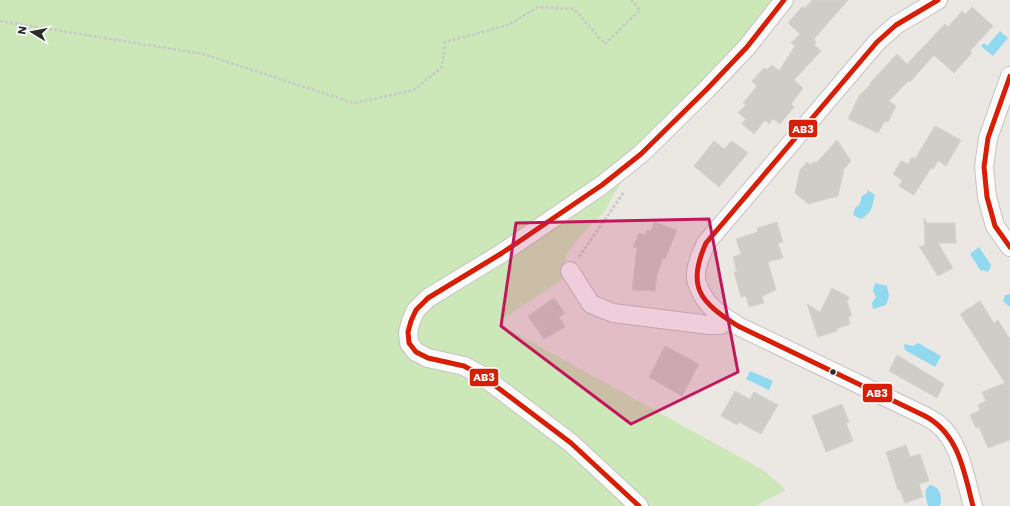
<svg xmlns="http://www.w3.org/2000/svg" width="1010" height="506" font-family="Poppins,sans-serif">
	<rect width="100%" height="100%" fill="#ebe7e2"/>
	<path fill="#cce8b9" d="M 0,0 L 789,0 L 625,175 L 604,212 L 579,238 L 567,254 L 564,264 L 563,279 L 497,323 L 763,470 L 786,490 L 756,506 L 0,506 Z"/>
	<path fill="#91d8f1" d="M 1000,31 L 1008,38 L 993,56 L 981,46 L 984,43 L 987,46 Z
		M 868,190 L 875,195 C 871,208 874,210 861,219 L 853,215 L 855,208 L 860,204 L 862,196 L 867,193 Z
		M 979,247 L 991,265 L 990,269 L 987,272 L 983,270 L 981,271 L 970,254 Z
		M 875,283 L 887,286 L 889,296 L 886,305 L 873,309 L 872,303 L 876,297 L 873,291 Z
		M 1010,293 L 1010,307 L 1003,301 L 1005,295 L 1008,295 Z
		M 918,343 L 941,356 L 935,367 L 905,350 L 904,344 L 913,346 Z
		M 750,371 L 773,381 L 769,390 L 746,379 Z
		M 930,485 C 940,486 943,498 940,506 L 928,506 C 926,499 923,489 930,485 Z"/>
	<path fill="#cfcdc8" stroke="#d6d3ce" d="M 812,0 L 848,0 L 814,39 L 816,42 L 814,44 L 821,51 L 794,80 L 803,88 L 791,104 L 794,107 L 780,124 L 773,119 L 769,124 L 765,120 L 754,134 L 742,124 L 746,119 L 738,113 L 746,105 L 743,103 L 757,86 L 752,81 L 764,68 L 767,70 L 772,65 L 779,71 L 795,46 L 791,43 L 800,34 L 788,23 L 802,7 L 805,8 Z
		M 972,7 L 993,26 L 970,51 L 972,53 L 954,73 L 934,55 L 910,82 L 908,81 L 889,101 L 896,106 L 888,122 L 885,121 L 878,133 L 848,119 L 859,96 L 871,84 L 870,83 L 897,54 L 907,64 L 945,24 L 948,27 L 962,11 L 965,14 Z
		M 935,126 L 961,140 L 946,166 L 938,161 L 933,169 L 931,168 L 914,195 L 899,186 L 902,180 L 893,174 L 901,161 L 908,164 L 912,157 L 915,159 Z
		M 837,140 L 851,161 L 844,169 L 838,196 L 808,204 L 795,193 L 800,170 L 807,162 L 811,165 L 814,161 L 816,163 Z
		M 714,141 L 724,149 L 732,141 L 748,153 L 719,187 L 694,166 Z
		M 924,218 L 927,223 L 955,223 L 956,243 L 938,243 L 953,268 L 938,276 L 919,246 L 925,246 Z
		M 654,222 L 677,230 L 665,259 L 663,258 L 657,275 L 655,291 L 632,290 L 637,248 L 633,247 L 639,233 L 645,235 L 647,230 L 651,231 Z
		M 777,222 L 783,242 L 778,243 L 783,258 L 768,262 L 776,290 L 762,296 L 764,303 L 749,307 L 746,296 L 741,297 L 734,272 L 737,272 L 733,257 L 741,254 L 736,239 L 758,232 L 757,228 Z
		M 832,288 L 849,297 L 847,302 L 852,316 L 848,317 L 850,324 L 836,329 L 837,331 L 818,337 L 807,304 L 820,312 Z
		M 554,298 L 565,313 L 559,317 L 565,327 L 544,339 L 528,316 Z
		M 980,301 L 994,323 L 998,320 L 1010,339 L 1010,440 L 988,448 L 979,427 L 976,428 L 970,415 L 980,410 L 978,405 L 986,401 L 982,392 L 1005,383 L 960,314 Z
		M 665,346 L 699,364 L 682,396 L 649,377 Z
		M 897,355 L 944,384 L 937,398 L 889,371 Z
		M 735,391 L 750,399 L 754,392 L 778,405 L 761,434 L 739,422 L 737,425 L 721,416 Z
		M 842,404 L 849,422 L 846,423 L 853,441 L 826,452 L 812,416 Z
		M 906,445 L 910,457 L 920,454 L 929,481 L 919,484 L 923,497 L 905,503 L 900,490 L 898,490 L 886,452 Z"/>
	<g fill="none" stroke-linecap="round" stroke-linejoin="round">
		<defs>
			<path id="minor" d="M 938,0 L 896,25 L 877,42 L 706,243 C 701,254 695,267 696,279 C 696,282 698,285 699,288 C 707,308 721,315 738,326 L 925,416 C 929,418 934,421 938,424 C 961,443 965,479 973,506
				M 1010,76 L 988,138 L 984,167 L 987,197 L 995,226 L 1010,247
				M 570,271 L 591,304 L 613,313 L 709,325 L 721,325 L 727,319
				M 639,506 L 571,443 L 481,375 L 464,366 L 428,358 L 416,352 L 409,343 L 408,332 L 411,321 L 416,310 L 428,298 L 502,253 L 602,185 L 641,154 L 707,89 L 747,47 L 784,0"/>
		</defs>
		<use href="#minor" stroke="#c4c3c3" stroke-width="20"/>
		<path stroke="#c8c8c7" stroke-width="2.5" stroke-dasharray="3 2" stroke-linecap="butt" d="M 0,21 L 203,54 L 354,103 L 414,90 L 442,67 L 445,42 L 508,25 L 538,7 L 574,9 L 605,44 L 640,10 L 631,0
			M 579,257 L 624,192"/>
		<use href="#minor" stroke="#fcfbfb" stroke-width="18"/>
		<defs>
			<path id="bus-1" d="M 938,0 L 896,25 L 877,42 L 706,243 C 686,287 700,302 738,326 L 925,416 C 959,434 964,472 973,506
				M 1010,76 L 988,138 L 984,167 L 987,197 L 995,226 L 1010,247
				M 639,506 L 571,443 L 481,375 L 464,366 L 428,358 L 416,352 L 409,343 L 408,332 L 411,321 L 416,310 L 428,298 L 502,253 L 602,185 L 641,154 L 707,89 L 747,47 L 784,0"/>
		</defs>
		<use href="#bus-1" stroke="#fff" stroke-width="8"/>
		<use href="#bus-1" stroke="#d81e05" stroke-width="5"/>
	</g>
	<path fill="#c2185b" fill-opacity="0.2" stroke="#c2185b" stroke-width="3" stroke-linejoin="round" d="M 709,219 L 738,372 L 631,424 L 501,326 L 516,223 Z"/>
	<circle fill="#2c2c2c" stroke="#fff" stroke-width="1.5" cx="833" cy="372" r="3.5"/>
	<g stroke="#fff" stroke-width="1.5">
		<rect x="788" y="119" width="30" height="19" rx="4" fill="#d81e05"/>
		<rect x="469" y="368" width="30" height="19" rx="4" fill="#d81e05"/>
		<rect x="862" y="383" width="31" height="20" rx="4" fill="#d81e05"/>
	</g>
	<g font-size="11" text-anchor="middle" font-weight="bold" fill="#fff">
		<text x="803" y="133">AB3</text>
		<text x="484" y="381">AB3</text>
		<text x="877" y="397">AB3</text>
	</g>
	<g transform="translate(32 32) rotate(280)" stroke="#ffffff" stroke-width="3" paint-order="stroke">
	<path d="M0-3L7 15L0 10L-7 15Z" fill="#2c2c2c"/>
	<text y="-6" font-size="11" font-weight="bold" text-anchor="middle" fill="#2c2c2c">N</text>
	</g>
</svg>
